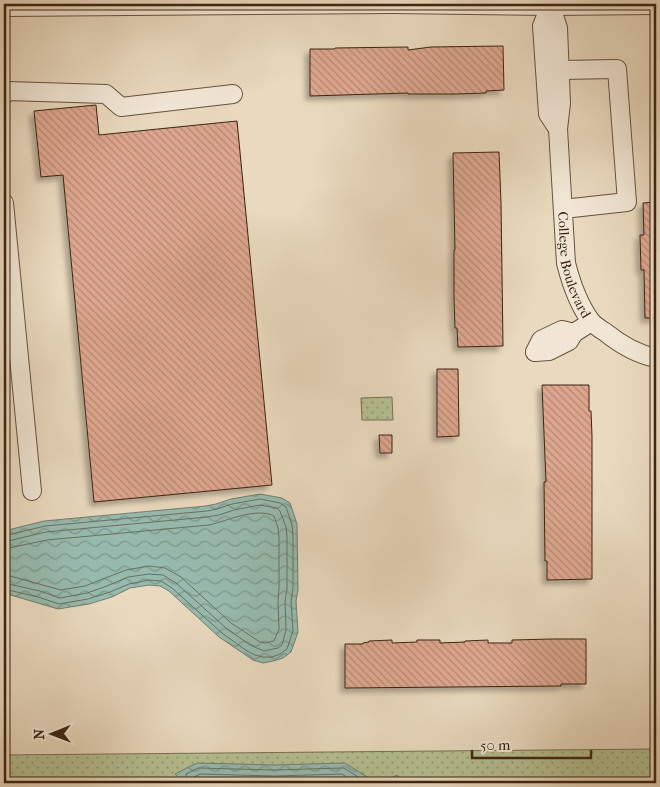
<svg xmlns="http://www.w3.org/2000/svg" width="660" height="787" font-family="'IM FELL French Canon',serif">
	<defs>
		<pattern id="green-dots" width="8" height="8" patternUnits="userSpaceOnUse" patternTransform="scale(1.25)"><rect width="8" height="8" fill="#b5bf92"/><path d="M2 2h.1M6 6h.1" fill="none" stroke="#949b76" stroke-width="1.8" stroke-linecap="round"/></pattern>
		<pattern id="water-waves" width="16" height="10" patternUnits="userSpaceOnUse" patternTransform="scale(1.25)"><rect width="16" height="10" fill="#97baae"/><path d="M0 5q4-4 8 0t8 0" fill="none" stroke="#7c978c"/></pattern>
		<pattern id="building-back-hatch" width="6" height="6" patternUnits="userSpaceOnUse" patternTransform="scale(1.25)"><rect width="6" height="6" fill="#dda68e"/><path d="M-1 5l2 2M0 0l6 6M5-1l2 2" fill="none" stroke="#b48773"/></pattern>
		<filter id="shadow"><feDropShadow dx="-4.5" dy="4.5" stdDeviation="2.5" flood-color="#0004"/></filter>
	</defs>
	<rect width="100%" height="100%" fill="#e9d9be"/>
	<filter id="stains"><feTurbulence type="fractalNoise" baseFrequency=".004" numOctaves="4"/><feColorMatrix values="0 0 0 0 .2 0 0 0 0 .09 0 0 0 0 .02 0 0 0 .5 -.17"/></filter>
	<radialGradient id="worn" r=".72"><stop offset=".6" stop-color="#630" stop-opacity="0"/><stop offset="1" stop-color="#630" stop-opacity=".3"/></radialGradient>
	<path fill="url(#green-dots)" stroke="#787252" d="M 392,397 L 393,420 L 362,420 L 361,398 Z
		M 656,749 L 656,783 L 4,783 L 4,755 Z"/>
	<path fill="url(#water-waves)" stroke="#737e70" d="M 260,494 L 282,498 L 290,503 L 297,524 L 298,590 L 296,601 L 298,632 L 291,652 L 283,658 L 273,661 L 263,663 L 253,660 L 219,637 L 169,591 L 160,586 L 149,585 L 130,588 L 112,597 L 89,604 L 58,609 L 4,593 L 4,531 L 44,521 L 206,506 L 216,504 L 231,499 Z
		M 197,763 L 274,765 L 345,763 L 369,778 L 390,779 L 397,775 L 403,783 L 185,783 L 175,774 Z"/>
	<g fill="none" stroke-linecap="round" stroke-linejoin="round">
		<path stroke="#6a7060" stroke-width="1" d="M 4,536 L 45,526 L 207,511 L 217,509 L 232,504 L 260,499 L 280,503 L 286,507 L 292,525 L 293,536 L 293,589 L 291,601 L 293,631 L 287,649 L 280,654 L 272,657 L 263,657 L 255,655 L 247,651 L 222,633 L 172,588 L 161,581 L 149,580 L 129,584 L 110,592 L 88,599 L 59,604 L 38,597 L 4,589
			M 4,542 L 46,532 L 207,517 L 219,515 L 234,510 L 260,505 L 277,508 L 280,511 L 286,527 L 287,536 L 287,589 L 285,601 L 286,630 L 282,645 L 278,648 L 264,651 L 250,645 L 226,628 L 176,583 L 163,575 L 149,574 L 128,577 L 107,586 L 87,593 L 60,598 L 40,591 L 4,583
			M 4,549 L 47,540 L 209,525 C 227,521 256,507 274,516 L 278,528 L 279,537 L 279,588 L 278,601 L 279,629 L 274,641 L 265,643 L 260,642 L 231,623 L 181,577 L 165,568 L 149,566 L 126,570 L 85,586 L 61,590 L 10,576 L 4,575
			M 188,783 L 186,774 L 198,768 L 274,770 L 344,768 L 366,782 L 371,783
			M 194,783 L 194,777 L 200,774 L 274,776 L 342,774 L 356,783
			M 202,783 L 204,782 L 269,783
			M 282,783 L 339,782 L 342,783"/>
	</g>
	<path fill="url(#building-back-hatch)" stroke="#3c2512" filter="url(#shadow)" d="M 503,46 L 504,90 L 486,91 L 486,93 L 455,94 L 408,94 L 408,93 L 310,96 L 310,49 L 334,49 L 335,48 L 408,47 L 408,50 L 431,47 Z
		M 96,105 L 99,135 L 237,121 L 272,485 L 94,502 L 63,175 L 41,177 L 34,111 Z
		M 499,152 L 501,203 L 503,346 L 458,347 L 457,328 L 455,328 L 454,298 L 454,250 L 455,250 L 453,153 Z
		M 656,202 L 656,318 L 645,318 L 644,270 L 641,270 L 640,235 L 644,235 L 643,203 Z
		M 437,369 L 458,369 L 459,436 L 437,437 Z
		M 542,385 L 589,385 L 589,411 L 591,411 L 592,436 L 592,579 L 547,580 L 547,561 L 545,561 L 544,482 L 546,482 Z
		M 379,435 L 392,435 L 392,453 L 380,453 Z
		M 553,639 L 586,639 L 586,684 L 561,684 L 561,686 L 345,688 L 345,644 L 363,644 L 363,643 L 369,642 L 369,641 L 392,640 L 392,643 L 417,642 L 417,640 L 440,640 L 440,643 L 465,642 L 465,641 L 488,640 L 488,643 L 512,643 L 512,640 Z"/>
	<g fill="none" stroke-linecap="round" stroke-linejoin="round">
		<defs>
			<g id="minor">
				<path id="s1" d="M 550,4 L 558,28 L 561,103 L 558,129 L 566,263 C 571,283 578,303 590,320 C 594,325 600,329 605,332 C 621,345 636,354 656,358"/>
				<path d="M 550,6 L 542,26 L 548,114 L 558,129"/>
				<path d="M 4,7 L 393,4 L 550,6 L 656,5"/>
				<path d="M 560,70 L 617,69 L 627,202 L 563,209"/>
				<path d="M 4,95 L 7,91 L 106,94 L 121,107 L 233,94"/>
				<path d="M 4,203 L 32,491"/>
				<path d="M 535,352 L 549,351 L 569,341 L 574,333 L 591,322"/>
				<path d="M 535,352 L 541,340 L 562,330 L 574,333"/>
			</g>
		</defs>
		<use href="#minor" stroke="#67523d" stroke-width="20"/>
		<use href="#minor" stroke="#f1e6d5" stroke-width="18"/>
	</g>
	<g text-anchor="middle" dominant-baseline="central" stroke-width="4" stroke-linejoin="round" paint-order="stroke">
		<g font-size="14" fill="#3c2512" stroke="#f1e6d5">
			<text stroke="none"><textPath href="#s1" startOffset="264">College Boulevard</textPath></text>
		</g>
	</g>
	<rect width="660" height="787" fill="none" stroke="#e9d9be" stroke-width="20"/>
	<rect x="5" y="5" width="650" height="777" fill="none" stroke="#3c2512" stroke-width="2.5"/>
	<rect x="10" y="10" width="640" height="767" fill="none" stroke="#3c2512"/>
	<g transform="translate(52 734) rotate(269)" stroke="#f1e6d5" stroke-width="4" paint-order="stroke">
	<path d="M0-4L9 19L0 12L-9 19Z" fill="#3c2512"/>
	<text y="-8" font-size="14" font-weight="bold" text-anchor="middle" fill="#3c2512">N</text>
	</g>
	<path d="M472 750v8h119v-8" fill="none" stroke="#3c2512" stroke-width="2.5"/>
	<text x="480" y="750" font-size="15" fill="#3c2512" stroke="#f1e6d5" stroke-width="4" paint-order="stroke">50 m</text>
	<rect width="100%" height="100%" filter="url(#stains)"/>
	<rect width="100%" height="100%" fill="url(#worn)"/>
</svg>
